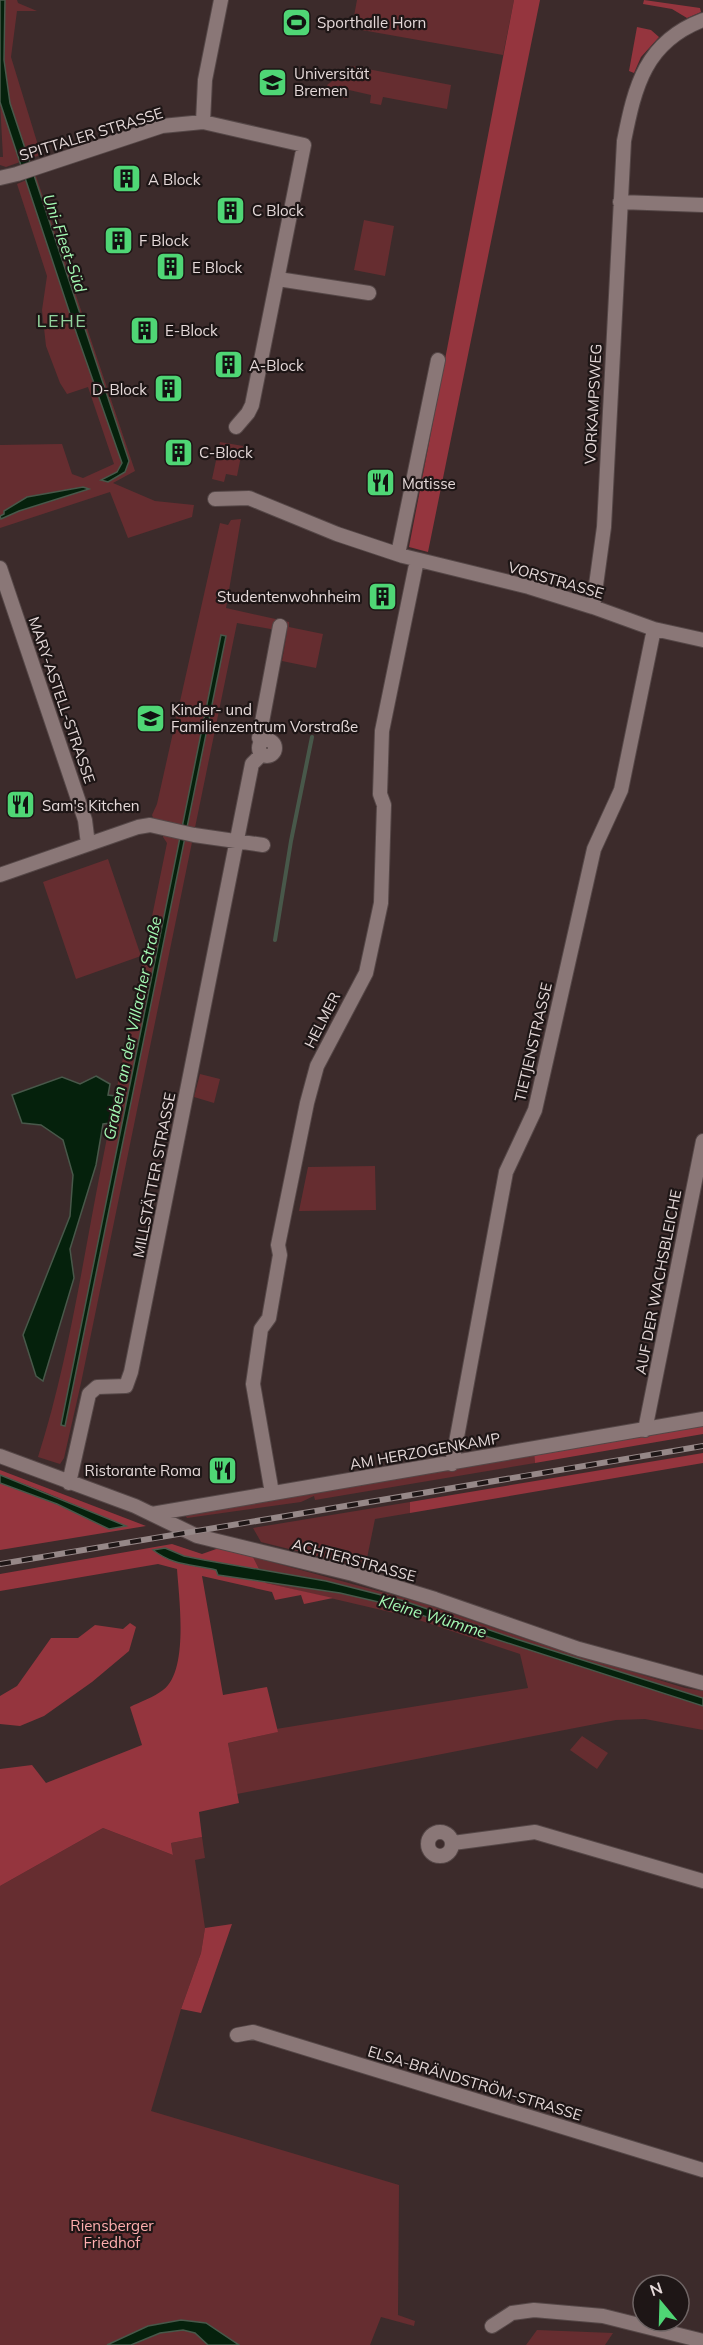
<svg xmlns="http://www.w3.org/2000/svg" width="703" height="2345" font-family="Mulish,sans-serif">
	<rect width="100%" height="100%" fill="#3c2b2b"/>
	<path fill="#662d30" d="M 5,0 L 17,0 L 18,3 L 37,11 L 17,11 L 11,57 L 41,155 L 28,159 L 10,103 L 4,60 Z
		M 357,0 L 514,0 L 503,55 L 356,29 L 352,27 Z
		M 352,66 L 451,85 L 447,109 L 383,97 L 381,105 L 370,103 L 371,95 L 349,90 L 347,99 L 325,94 L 327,85 Z
		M 0,102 L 20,162 L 6,167 L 0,165 L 0,157 L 3,157 Z
		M 36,176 L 135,471 L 113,483 L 155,501 L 194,505 L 192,517 L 128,538 L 110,492 L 0,528 L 0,445 L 62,444 L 72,474 L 83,478 L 114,464 L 88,387 L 67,394 L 60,383 L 46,346 L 42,310 L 47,276 L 17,184 Z
		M 364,220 L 394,226 L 385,276 L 354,270 Z
		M 220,442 L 243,446 L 237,476 L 226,474 L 224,482 L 212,479 Z
		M 241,519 L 226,608 L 289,622 L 289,627 L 323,634 L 316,668 L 282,661 L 287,632 L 237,623 L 81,1383 L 64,1458 L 60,1464 L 38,1457 C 68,1363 82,1265 101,1168 C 122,1060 145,952 167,843 L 163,837 L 164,823 L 154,820 L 152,815 L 157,804 L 220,523 L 228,525 L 231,520 Z
		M 108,859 L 141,956 L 76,979 L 43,882 Z
		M 200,1074 L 220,1079 L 214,1103 L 194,1097 Z
		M 375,1166 L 376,1210 L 299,1211 L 308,1167 Z
		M 534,1453 L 535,1463 L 315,1500 L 314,1496 L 301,1502 L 187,1518 L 185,1515 L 181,1516 L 180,1513 Z
		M 410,1502 L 410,1513 L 375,1519 L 365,1568 L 261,1542 L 253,1528 Z
		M 253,1557 L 422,1603 L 526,1639 L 685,1688 L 703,1691 L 703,1730 L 645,1719 L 616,1720 L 237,1794 L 228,1743 L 277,1732 L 276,1729 L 528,1688 L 520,1654 L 407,1616 L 266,1583 Z
		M 582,1736 L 608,1753 L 597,1769 L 570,1750 Z
		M 103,1828 L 173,1855 L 171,1843 L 202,1837 L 205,1858 L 195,1860 L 205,1928 L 201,1953 L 181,2009 L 151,2111 L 399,2185 L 398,2315 L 415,2321 L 414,2326 L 381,2317 L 370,2345 L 0,2345 L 0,1886 Z
		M 537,2330 L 613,2333 L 605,2345 L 526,2345 Z"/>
	<path fill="#95353e" d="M 514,0 L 540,0 L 428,552 L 409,547 Z
		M 644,0 L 700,8 L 701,12 L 687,18 L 672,9 L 643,4 Z
		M 637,27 L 651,30 L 659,37 L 641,57 L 634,73 L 629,71 Z
		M 703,1424 L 703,1434 L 535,1463 L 534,1453 Z
		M 703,1453 L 703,1463 L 410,1513 L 410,1502 Z
		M 0,1470 L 146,1526 L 0,1550 L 0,1483 L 57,1504 L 109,1529 L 125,1526 L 42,1491 L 0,1475 Z
		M 172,1544 L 202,1554 L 219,1548 L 253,1557 L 266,1583 L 333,1598 L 304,1604 L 301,1595 L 275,1600 L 272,1592 L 202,1576 L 223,1695 L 267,1687 L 278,1732 L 228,1743 L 239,1803 L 199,1812 L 202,1837 L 171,1843 L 173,1855 L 103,1828 L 0,1886 L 0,1769 L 32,1765 L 46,1783 L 142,1745 L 130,1707 C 140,1702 154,1697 163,1690 C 189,1671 179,1598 177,1569 L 158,1564 L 0,1591 L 0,1574 Z
		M 130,1623 L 136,1627 L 129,1651 L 92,1682 L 44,1716 L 20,1726 L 0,1724 L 0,1696 L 17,1686 L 51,1638 L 78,1638 L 95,1625 L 123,1629 Z
		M 232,1924 L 201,2013 L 181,2009 L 201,1953 L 205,1928 Z"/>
	<path fill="#05210c" stroke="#48584a" stroke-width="1.5" d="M 0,0 L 5,0 L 4,60 L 10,103 L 129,461 L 125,472 L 108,482 L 101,480 L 117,472 L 122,463 L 77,335 L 0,102 Z
		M 83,487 L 89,489 L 19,511 L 1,519 L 0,516 L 4,514 L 4,511 L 27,497 Z
		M 221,635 L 226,636 L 65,1426 L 61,1425 Z
		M 96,1076 L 110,1084 L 108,1095 L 116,1096 L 111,1123 L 103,1124 L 96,1165 L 70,1249 L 74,1278 L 43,1381 L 36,1376 L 23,1335 L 70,1216 L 73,1175 L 63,1140 L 41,1125 L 22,1123 L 12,1095 L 62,1077 L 80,1084 Z
		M 0,1475 L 126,1526 L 109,1529 L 57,1504 L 0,1483 Z
		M 165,1548 L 184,1556 L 204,1560 L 326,1581 L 401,1600 L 516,1639 L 703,1698 L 703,1706 L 387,1604 L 340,1593 L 218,1575 L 216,1570 C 191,1564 174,1566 153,1550 Z
		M 181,2320 L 206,2323 L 239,2345 L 208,2345 L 195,2333 L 183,2330 L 160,2333 L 131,2345 L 107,2345 L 148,2326 Z"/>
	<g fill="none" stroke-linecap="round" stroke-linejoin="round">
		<path stroke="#48584a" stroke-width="4" d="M 275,940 L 291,841 L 312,737"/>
		<defs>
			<path id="minor" d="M 203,122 L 205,80 L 221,0
				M 0,178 L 17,174 L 162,126 L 203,122 L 304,145 L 252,405 L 248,413 L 236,427
				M 620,202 L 703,205
				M 278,279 L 369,293
				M 215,499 L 249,498 L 337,534 L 403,556 L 529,587 L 593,607 L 654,629 L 703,640
				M 398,554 L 438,360
				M 0,568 L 85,820 L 88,844
				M 593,607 L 604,527 L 624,141 C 635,86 645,42 703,20
				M259 748a8 8 0 1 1 16 0a8 8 0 1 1-16 0Z
				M 262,742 L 259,738 L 280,626
				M 0,875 L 138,827 L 150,825 L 194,835 L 263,845
				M 645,1430 L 703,1141
				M 0,1456 L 135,1506 L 197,1536 L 353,1574 L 435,1599 L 579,1649 L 703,1683
				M 452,1464 L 506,1172 L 535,1110 L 594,849 L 621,790 L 654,629
				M 69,1483 L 89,1394 L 97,1387 L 126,1386 L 131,1372 L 252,764 L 262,754
				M 272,1493 L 253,1384 L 261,1329 L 269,1318 L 280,1255 L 278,1245 L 307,1103 L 317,1066 L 366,973 L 381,903 L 384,805 L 380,794 L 382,731 L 417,560
				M 152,1514 L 703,1419
				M428 1844a12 12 0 1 1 24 0a12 12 0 1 1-24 0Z
				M 453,1843 L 535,1832 L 703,1881
				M 237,2035 L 253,2032 L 703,2170
				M 492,2326 L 512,2313 L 534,2310 L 603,2316 L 703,2341"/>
		</defs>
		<use href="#minor" stroke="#554747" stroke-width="16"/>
		<use href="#minor" stroke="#8a7777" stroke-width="14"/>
		<defs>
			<path id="rail" d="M 0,1564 L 703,1446"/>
		</defs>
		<use href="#rail" stroke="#968888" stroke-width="6"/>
		<use href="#rail" stroke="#1e1616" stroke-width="4" stroke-dasharray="11" stroke-linecap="butt"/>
	</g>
	<defs>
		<symbol id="stadium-square" viewBox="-11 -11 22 22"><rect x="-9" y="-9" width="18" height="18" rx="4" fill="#4fd675" stroke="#1e1616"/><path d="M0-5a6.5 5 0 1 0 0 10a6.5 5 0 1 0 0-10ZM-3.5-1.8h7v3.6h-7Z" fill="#111"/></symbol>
		<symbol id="university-square" viewBox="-11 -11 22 22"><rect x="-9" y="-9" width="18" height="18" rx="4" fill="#4fd675" stroke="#1e1616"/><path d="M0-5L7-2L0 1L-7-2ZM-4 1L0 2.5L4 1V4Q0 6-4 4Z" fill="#111"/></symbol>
		<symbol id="building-square" viewBox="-11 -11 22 22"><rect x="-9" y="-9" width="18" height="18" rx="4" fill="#4fd675" stroke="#1e1616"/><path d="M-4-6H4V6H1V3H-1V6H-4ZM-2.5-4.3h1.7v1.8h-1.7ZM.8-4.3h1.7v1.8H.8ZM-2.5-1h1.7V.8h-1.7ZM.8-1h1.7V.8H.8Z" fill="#111"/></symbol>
		<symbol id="restaurant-square" viewBox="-11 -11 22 22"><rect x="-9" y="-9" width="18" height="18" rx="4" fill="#4fd675" stroke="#1e1616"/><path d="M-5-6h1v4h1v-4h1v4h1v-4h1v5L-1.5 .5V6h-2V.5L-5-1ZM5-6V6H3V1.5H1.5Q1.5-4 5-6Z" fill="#111"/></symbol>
		<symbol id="school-square" viewBox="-11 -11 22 22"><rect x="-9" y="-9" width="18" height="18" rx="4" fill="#4fd675" stroke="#1e1616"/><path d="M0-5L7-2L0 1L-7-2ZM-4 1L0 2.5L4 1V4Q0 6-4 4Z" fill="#111"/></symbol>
	</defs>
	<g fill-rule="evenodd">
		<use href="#stadium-square" x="280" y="6" width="33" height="33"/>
		<use href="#university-square" x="256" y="66" width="33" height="33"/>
		<use href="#building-square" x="110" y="162" width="33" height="33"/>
		<use href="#building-square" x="214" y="194" width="33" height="33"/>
		<use href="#building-square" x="102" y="224" width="33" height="33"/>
		<use href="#building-square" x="154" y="250" width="33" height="33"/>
		<use href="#building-square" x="128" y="314" width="33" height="33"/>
		<use href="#building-square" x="212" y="348" width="33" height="33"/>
		<use href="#building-square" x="152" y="372" width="33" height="33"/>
		<use href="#building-square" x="162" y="436" width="33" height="33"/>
		<use href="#restaurant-square" x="364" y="466" width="33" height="33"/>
		<use href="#building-square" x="366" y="580" width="33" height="33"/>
		<use href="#school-square" x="134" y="702" width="33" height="33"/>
		<use href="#restaurant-square" x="4" y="788" width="33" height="33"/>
		<use href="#restaurant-square" x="206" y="1454" width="33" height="33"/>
	</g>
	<g text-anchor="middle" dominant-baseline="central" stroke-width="4.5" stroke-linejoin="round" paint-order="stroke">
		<g font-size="15" fill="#e5d9d9" stroke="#1e1616" text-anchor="start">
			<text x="317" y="22">Sporthalle Horn</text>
			<text x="294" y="73">Universität<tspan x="294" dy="17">Bremen</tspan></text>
			<text x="148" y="179">A Block</text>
			<text x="252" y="210">C Block</text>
			<text x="139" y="240">F Block</text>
			<text x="192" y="267">E Block</text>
			<text x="165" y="330">E-Block</text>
			<text x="249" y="365">A-Block</text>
			<text x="147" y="389" text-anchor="end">D-Block</text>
			<text x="199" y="452">C-Block</text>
			<text x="402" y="483">Matisse</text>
			<text x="361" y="596" text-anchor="end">Studentenwohnheim</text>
			<text x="171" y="709">Kinder- und<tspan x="171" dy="17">Familienzentrum Vorstraße</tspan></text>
			<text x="42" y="805">Sam's Kitchen</text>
			<text x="201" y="1470" text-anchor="end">Ristorante Roma</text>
		</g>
		<g font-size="15" fill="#e5d9d9" stroke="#1e1616">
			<text transform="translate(91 134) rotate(-17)">SPITTALER STRASSE</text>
			<text transform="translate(593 404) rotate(-87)">VORKAMPSWEG</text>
			<text transform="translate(556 580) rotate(16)">VORSTRASSE</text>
			<text transform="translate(62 700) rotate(71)">MARY-ASTELL-STRASSE</text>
			<text transform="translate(322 1020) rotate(-63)">HELMER</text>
			<text transform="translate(533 1042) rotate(-77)">TIETJENSTRASSE</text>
			<text transform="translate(154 1175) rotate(-79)">MILLSTÄTTER STRASSE</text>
			<text transform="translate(658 1282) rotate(-79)">AUF DER WACHSBLEICHE</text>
			<text transform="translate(425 1451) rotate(-10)">AM HERZOGENKAMP</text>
			<text transform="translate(354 1560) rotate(15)">ACHTERSTRASSE</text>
			<text transform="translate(475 2083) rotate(17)">ELSA-BRÄNDSTRÖM-STRASSE</text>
		</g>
		<g font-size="15" fill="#ffaeaf" stroke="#1e1616">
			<text x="112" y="2225">Riensberger<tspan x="112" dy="17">Friedhof</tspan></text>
		</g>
		<g font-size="16" font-style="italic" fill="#a4fab4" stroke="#1e1616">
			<text transform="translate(65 243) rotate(71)">Uni-Fleet-Süd</text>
			<text transform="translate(132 1028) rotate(-78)">Graben an der Villacher Straße</text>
			<text transform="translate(433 1616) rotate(17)">Kleine Wümme</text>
		</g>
		<g font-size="18" letter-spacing="1.5" fill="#91d29c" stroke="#1e1616">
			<text x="62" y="320">LEHE</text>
		</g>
	</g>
	<g transform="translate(661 2303) rotate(341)"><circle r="28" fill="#1e1616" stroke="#6e6464" stroke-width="1.5"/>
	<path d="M0-4.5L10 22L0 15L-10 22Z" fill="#4fd675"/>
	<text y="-9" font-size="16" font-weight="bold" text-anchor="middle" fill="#e5d9d9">N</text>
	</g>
</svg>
